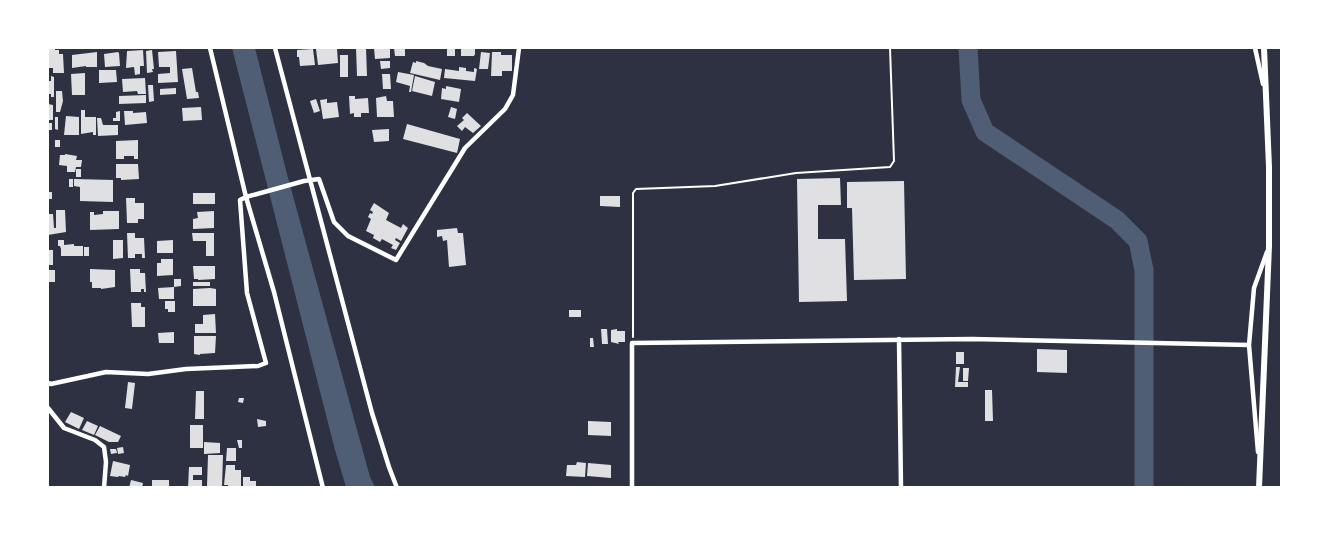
<svg xmlns="http://www.w3.org/2000/svg" width="1329" height="535" font-family="Helvetica,sans-serif">
	<rect width="100%" height="100%" fill="#2d3142"/>
	<path fill="#4f5d75" d="M 232,48 L 255,48 L 287,174 L 370,477 L 375,487 L 346,487 L 335,450 Z"/>
	<g fill="none" stroke-linecap="round" stroke-linejoin="round">
		<path stroke="#4f5d75" stroke-width="19" d="M 968,48 L 971,100 L 985,132 L 1117,220 L 1138,241 L 1144,270 L 1144,488"/>
	</g>
	<path fill="#e0e0e3" d="M 48,48 L 55,48 L 55,50 L 59,50 L 59,54 L 63,54 L 64,73 L 53,73 L 53,68 L 48,68 Z
		M 321,48 L 337,48 L 338,63 L 318,65 L 316,49 L 321,49 Z
		M 356,48 L 366,48 L 367,76 L 357,76 Z
		M 374,48 L 390,48 L 390,58 L 375,59 Z
		M 394,48 L 405,48 L 405,56 L 395,56 Z
		M 447,48 L 455,48 L 455,56 L 447,56 Z
		M 461,48 L 475,48 L 475,54 L 474,56 L 461,56 Z
		M 313,49 L 315,65 L 300,66 L 299,57 L 297,57 L 297,50 Z
		M 143,50 L 144,66 L 140,66 L 140,74 L 135,75 L 134,67 L 126,68 L 127,51 Z
		M 152,50 L 154,69 L 152,69 L 153,72 L 147,73 L 146,51 Z
		M 176,51 L 178,82 L 158,83 L 158,74 L 170,73 L 170,67 L 159,67 L 158,52 Z
		M 97,52 L 97,67 L 86,67 L 86,66 L 72,68 L 72,55 Z
		M 118,52 L 119,53 L 120,66 L 105,67 L 104,54 Z
		M 481,52 L 490,53 L 488,69 L 479,69 Z
		M 492,52 L 501,52 L 501,55 L 512,55 L 512,71 L 502,71 L 502,76 L 491,76 Z
		M 340,55 L 348,55 L 348,77 L 340,77 Z
		M 380,61 L 390,61 L 390,68 L 381,69 Z
		M 416,61 L 424,63 L 428,66 L 442,69 L 440,80 L 410,73 L 413,62 L 416,63 Z
		M 459,67 L 466,68 L 466,71 L 474,72 L 474,68 L 477,69 L 475,81 L 444,78 L 445,69 L 459,71 Z
		M 192,68 L 196,92 L 198,92 L 199,98 L 187,99 L 182,69 Z
		M 99,70 L 116,70 L 117,82 L 99,83 Z
		M 398,72 L 414,75 L 411,92 L 409,92 L 410,86 L 396,82 Z
		M 85,73 L 85,95 L 72,95 L 71,74 Z
		M 382,74 L 390,74 L 391,89 L 383,89 Z
		M 51,76 L 54,77 L 54,97 L 51,97 L 51,94 L 48,94 L 48,81 L 51,81 Z
		M 415,76 L 435,82 L 432,96 L 412,91 Z
		M 145,78 L 146,94 L 138,94 L 137,91 L 123,92 L 122,79 Z
		M 148,85 L 153,85 L 154,101 L 149,102 Z
		M 446,86 L 461,89 L 459,102 L 441,99 L 442,88 L 446,89 Z
		M 176,88 L 176,94 L 160,95 L 160,89 Z
		M 56,91 L 62,91 L 63,101 L 60,112 L 56,112 Z
		M 146,95 L 146,103 L 119,104 L 119,96 Z
		M 349,96 L 355,96 L 355,99 L 368,98 L 369,113 L 361,113 L 361,117 L 354,117 L 354,113 L 350,114 Z
		M 386,96 L 387,101 L 393,101 L 394,117 L 377,117 L 376,98 Z
		M 316,99 L 320,111 L 314,113 L 310,101 Z
		M 327,99 L 327,103 L 337,102 L 339,117 L 323,119 L 320,100 Z
		M 48,104 L 53,105 L 53,120 L 48,120 Z
		M 201,107 L 202,120 L 183,121 L 182,108 Z
		M 451,107 L 457,109 L 455,119 L 448,117 Z
		M 81,110 L 85,110 L 85,117 L 96,117 L 96,135 L 93,135 L 93,132 L 81,134 Z
		M 120,111 L 120,121 L 113,121 L 113,118 L 116,118 L 116,112 Z
		M 124,111 L 133,111 L 133,113 L 146,112 L 147,123 L 125,125 Z
		M 467,113 L 481,126 L 473,133 L 465,127 L 462,131 L 457,126 L 464,120 L 462,118 Z
		M 66,116 L 79,117 L 79,135 L 64,135 Z
		M 55,117 L 58,117 L 58,130 L 55,129 Z
		M 97,118 L 101,118 L 103,125 L 118,125 L 118,135 L 98,136 Z
		M 48,123 L 52,123 L 52,130 L 48,130 Z
		M 407,124 L 460,139 L 457,153 L 403,139 Z
		M 389,129 L 389,141 L 374,142 L 372,130 Z
		M 55,140 L 60,140 L 60,147 L 55,147 Z
		M 138,140 L 138,159 L 134,159 L 134,156 L 124,156 L 124,159 L 116,159 L 116,141 Z
		M 65,154 L 77,156 L 76,160 L 82,160 L 81,167 L 76,167 L 75,172 L 67,172 L 67,166 L 59,165 L 60,155 L 65,155 Z
		M 116,164 L 138,164 L 139,179 L 121,180 L 121,178 L 116,178 Z
		M 76,169 L 81,169 L 81,177 L 76,177 Z
		M 840,178 L 841,205 L 818,205 L 818,239 L 845,239 L 847,301 L 799,302 L 797,179 Z
		M 69,179 L 73,179 L 73,187 L 69,187 Z
		M 74,179 L 113,180 L 113,202 L 80,201 L 80,187 L 74,186 Z
		M 904,181 L 906,279 L 854,280 L 852,208 L 847,208 L 847,182 Z
		M 48,192 L 52,192 L 52,199 L 48,199 Z
		M 193,193 L 215,193 L 215,204 L 193,204 Z
		M 600,196 L 620,196 L 620,207 L 600,206 Z
		M 126,198 L 135,198 L 135,203 L 144,203 L 144,219 L 138,219 L 138,223 L 127,223 Z
		M 374,203 L 389,213 L 386,220 L 401,228 L 403,224 L 408,228 L 401,241 L 396,238 L 395,240 L 400,243 L 396,250 L 391,248 L 393,245 L 382,239 L 380,242 L 373,238 L 374,235 L 366,231 L 371,219 L 368,217 L 370,213 L 372,214 L 373,212 L 370,210 Z
		M 56,210 L 65,210 L 66,232 L 48,235 L 48,214 L 53,214 L 54,228 L 56,228 Z
		M 103,211 L 119,211 L 119,229 L 90,230 L 90,212 L 94,212 L 94,215 L 103,214 Z
		M 214,211 L 214,228 L 193,229 L 193,219 L 198,218 L 197,212 Z
		M 457,228 L 458,233 L 463,233 L 466,265 L 449,267 L 447,240 L 443,241 L 442,236 L 437,237 L 437,230 Z
		M 127,233 L 135,233 L 135,238 L 144,238 L 145,258 L 142,258 L 142,254 L 135,254 L 135,258 L 128,258 Z
		M 192,233 L 214,233 L 214,256 L 206,256 L 206,241 L 193,241 Z
		M 58,240 L 64,240 L 64,245 L 74,244 L 74,246 L 83,246 L 83,256 L 61,256 L 61,249 L 60,246 L 58,246 Z
		M 113,240 L 123,240 L 123,258 L 113,259 Z
		M 173,240 L 173,253 L 157,253 L 157,241 Z
		M 84,247 L 89,247 L 89,256 L 84,256 Z
		M 48,250 L 53,250 L 53,265 L 48,265 Z
		M 161,259 L 173,259 L 173,275 L 157,276 L 157,263 L 161,263 Z
		M 193,266 L 215,266 L 215,279 L 198,280 L 198,279 L 194,279 Z
		M 90,269 L 115,270 L 115,287 L 101,289 L 101,288 L 92,288 L 92,282 L 90,282 Z
		M 130,269 L 140,269 L 140,273 L 145,273 L 146,292 L 144,292 L 144,289 L 141,289 L 141,292 L 131,292 Z
		M 48,270 L 55,270 L 55,282 L 48,282 Z
		M 174,279 L 181,279 L 181,286 L 174,287 Z
		M 193,282 L 210,282 L 210,286 L 193,286 Z
		M 174,287 L 174,299 L 159,299 L 158,288 Z
		M 210,288 L 216,289 L 216,306 L 193,306 L 193,289 Z
		M 165,301 L 175,301 L 175,312 L 168,312 L 168,309 L 165,309 Z
		M 131,303 L 141,303 L 141,307 L 145,307 L 145,327 L 132,327 Z
		M 569,310 L 581,310 L 581,317 L 569,317 Z
		M 215,314 L 216,333 L 195,333 L 195,324 L 203,324 L 203,315 Z
		M 601,329 L 607,329 L 608,344 L 602,344 Z
		M 617,329 L 617,331 L 625,331 L 625,342 L 618,342 L 619,344 L 611,342 L 611,330 Z
		M 174,332 L 174,343 L 159,343 L 158,333 Z
		M 194,336 L 216,336 L 215,353 L 200,354 L 200,355 L 194,354 Z
		M 590,338 L 593,338 L 594,347 L 590,347 Z
		M 1037,349 L 1067,350 L 1067,373 L 1037,372 Z
		M 956,352 L 964,352 L 964,364 L 956,364 Z
		M 956,367 L 960,367 L 958,382 L 968,382 L 968,387 L 955,387 Z
		M 963,368 L 969,368 L 968,381 L 963,381 Z
		M 128,382 L 135,383 L 132,409 L 125,408 Z
		M 985,390 L 992,390 L 993,421 L 985,421 Z
		M 196,391 L 204,391 L 204,419 L 195,419 Z
		M 239,398 L 244,398 L 243,403 L 238,402 Z
		M 71,412 L 84,418 L 79,429 L 65,422 Z
		M 257,419 L 266,421 L 266,426 L 258,427 Z
		M 87,421 L 98,426 L 94,435 L 82,430 Z
		M 588,421 L 611,422 L 611,436 L 588,435 Z
		M 190,425 L 203,425 L 203,448 L 190,448 Z
		M 100,426 L 121,436 L 118,442 L 109,442 L 95,435 Z
		M 237,440 L 242,440 L 242,448 L 239,448 Z
		M 204,442 L 220,443 L 220,453 L 204,454 Z
		M 123,447 L 124,453 L 118,454 L 117,448 Z
		M 227,448 L 236,448 L 236,461 L 226,461 Z
		M 110,449 L 116,449 L 117,453 L 111,454 Z
		M 208,455 L 223,455 L 222,486 L 207,486 Z
		M 113,461 L 130,465 L 128,476 L 126,475 L 125,477 L 119,476 L 118,477 L 110,476 Z
		M 577,462 L 586,463 L 585,477 L 566,476 L 567,465 L 576,465 Z
		M 588,463 L 611,465 L 611,478 L 587,476 Z
		M 226,465 L 235,465 L 235,470 L 241,470 L 241,488 L 228,488 L 228,485 L 224,485 Z
		M 189,467 L 202,467 L 202,475 L 193,475 L 193,480 L 202,480 L 202,488 L 188,488 Z
		M 243,477 L 250,477 L 250,481 L 256,481 L 256,488 L 243,488 Z
		M 131,480 L 143,483 L 142,488 L 129,488 Z
		M 152,480 L 169,480 L 169,488 L 152,488 Z"/>
	<g fill="none" stroke-linecap="round" stroke-linejoin="round">
		<path stroke="#fff" stroke-width="2" d="M 633,337 L 633,193 L 636,189 L 715,186 L 796,173 L 890,167 L 894,161 L 890,48"/>
		<path stroke="#fff" stroke-width="4.5" d="M 210,48 L 246,197 L 274,292 L 323,488
			M 275,48 L 372,413 L 389,467 L 397,488
			M 1255,48 L 1263,84
			M 899,339 L 901,488
			M 48,383 L 51,384 L 106,372 L 148,374 L 186,369 L 258,366 L 266,363 L 247,293 L 240,200 L 246,197 L 304,181 L 319,179 L 334,222 L 348,236 L 396,260 L 465,148 L 505,109 L 513,95 L 519,48
			M 48,408 L 64,428 L 95,440 L 104,447 L 106,462 L 104,488
			M 1258,452 L 1249,345 L 1254,288 L 1267,252
			M 632,488 L 632,343 L 972,339 L 1249,345"/>
		<path stroke="#fff" stroke-width="6" d="M 1259,488 L 1269,246 L 1269,167 L 1264,48"/>
	</g>
	<rect width="1329" height="535" fill="none" stroke="#ffffff" stroke-width="98"/>
</svg>
